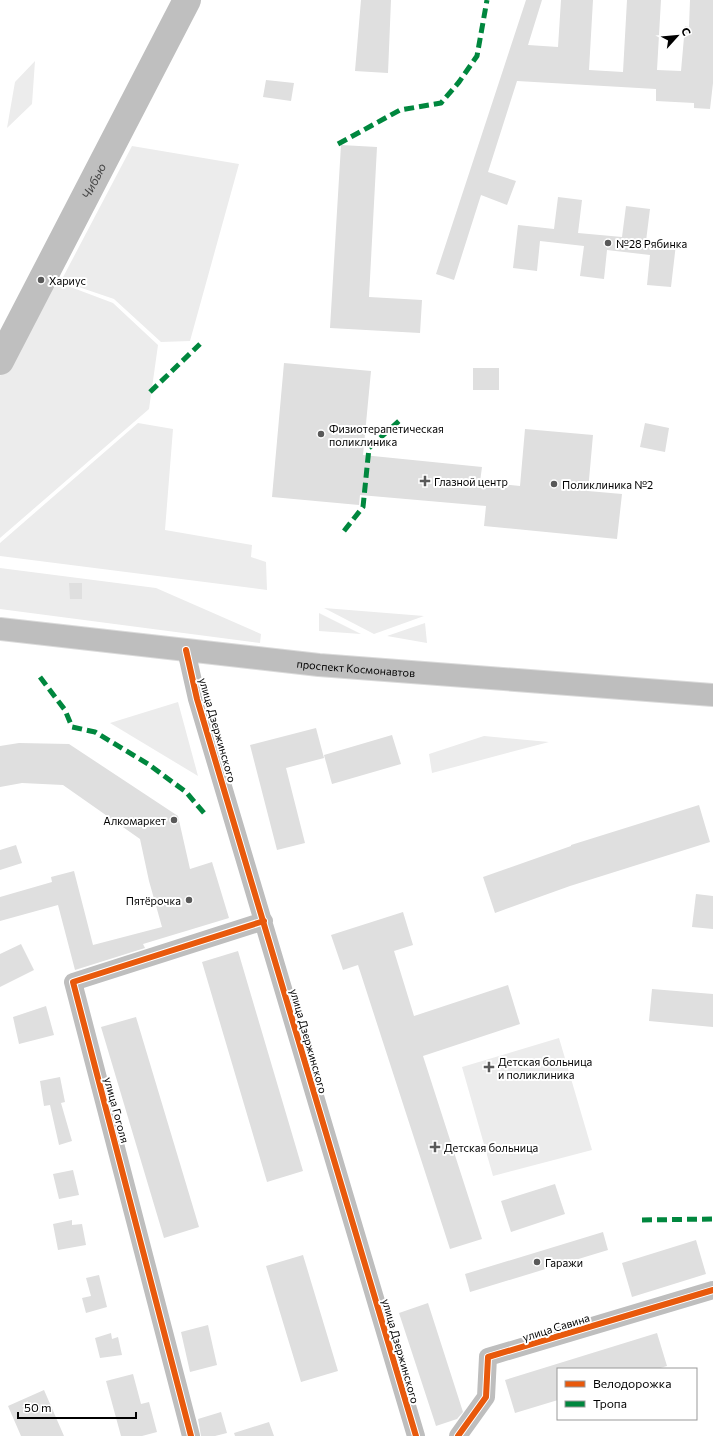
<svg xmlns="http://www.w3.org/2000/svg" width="713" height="1436" font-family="Commissioner,sans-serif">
	<rect width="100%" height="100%" fill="#fff"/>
	<path fill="#ececec" d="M 35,61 L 32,104 L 7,128 L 15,82 Z
		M 132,146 L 239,164 L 190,341 L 161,342 L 114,299 L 61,281 Z
		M 52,280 L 113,303 L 158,345 L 149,409 L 0,538 L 0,376 Z
		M 138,423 L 173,429 L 165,530 L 252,545 L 251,557 L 266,562 L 267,590 L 0,556 L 0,543 Z
		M 0,568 L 156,588 L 261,634 L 260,643 L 0,609 Z
		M 324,608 L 424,616 L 374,634 Z
		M 319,613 L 361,634 L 319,631 Z
		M 425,623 L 427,643 L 387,636 Z
		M 178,702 L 198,776 L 110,723 Z
		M 484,736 L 549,742 L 432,773 L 429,754 Z
		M 559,1038 L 592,1150 L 493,1176 L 462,1067 Z"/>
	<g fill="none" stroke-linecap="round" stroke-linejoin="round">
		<path stroke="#bfbfbf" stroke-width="28" id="s1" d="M 0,361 L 187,0"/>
	</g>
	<path fill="#dfdfdf" d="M 361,0 L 391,0 L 388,73 L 355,71 Z
		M 526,0 L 542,0 L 528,45 L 558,47 L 561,0 L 593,0 L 589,70 L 623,72 L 627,0 L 661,0 L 657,70 L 681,71 L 685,26 L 689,27 L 690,0 L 713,0 L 713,83 L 710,109 L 694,108 L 694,103 L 656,101 L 656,89 L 517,81 L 488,172 L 516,181 L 507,205 L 481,195 L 454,280 L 436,274 Z
		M 266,80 L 294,83 L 291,101 L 263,97 Z
		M 341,145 L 377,147 L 369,297 L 422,300 L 420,333 L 330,328 Z
		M 558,197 L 582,200 L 578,233 L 622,237 L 626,206 L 650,209 L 646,241 L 676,244 L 671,287 L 647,285 L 650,255 L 607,250 L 604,279 L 580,276 L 584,246 L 540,241 L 537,271 L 513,268 L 518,225 L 554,229 Z
		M 284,363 L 371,371 L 363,455 L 482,467 L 480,482 L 520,486 L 525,429 L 593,435 L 588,491 L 622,494 L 617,539 L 484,526 L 486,506 L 360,495 L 359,505 L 272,497 Z
		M 473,368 L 499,368 L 499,390 L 473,390 Z
		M 645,423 L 669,428 L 665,452 L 640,447 Z
		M 69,583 L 82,583 L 82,599 L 70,599 Z
		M 316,728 L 324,758 L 286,768 L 305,843 L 277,850 L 250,745 Z
		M 392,735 L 401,764 L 332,784 L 324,755 Z
		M 19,743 L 69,744 L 178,816 L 190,869 L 212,862 L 229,918 L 143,944 L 145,948 L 75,970 L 58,905 L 0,921 L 0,897 L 52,882 L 51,877 L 74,871 L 93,945 L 162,927 L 149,881 L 140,839 L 63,785 L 22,783 L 0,787 L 0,746 Z
		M 699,805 L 710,842 L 570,886 L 495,913 L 483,877 L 571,846 L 571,845 Z
		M 16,845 L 22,863 L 0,870 L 0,850 Z
		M 696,894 L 713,896 L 713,929 L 692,927 Z
		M 403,912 L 413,945 L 394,951 L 414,1016 L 508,985 L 520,1024 L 423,1056 L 482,1239 L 450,1249 L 358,965 L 343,970 L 331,935 Z
		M 21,944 L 34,970 L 0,987 L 0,954 Z
		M 238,951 L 303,1171 L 267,1182 L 202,962 Z
		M 652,989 L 713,994 L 713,1027 L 649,1021 Z
		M 46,1006 L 54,1035 L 19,1044 L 13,1017 Z
		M 136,1017 L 199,1227 L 164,1238 L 101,1027 Z
		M 60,1077 L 65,1102 L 61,1103 L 72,1141 L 59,1145 L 50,1105 L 44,1106 L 40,1081 Z
		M 73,1170 L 79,1195 L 59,1199 L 53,1174 Z
		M 555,1184 L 565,1214 L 511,1232 L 501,1201 Z
		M 72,1220 L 72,1225 L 82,1224 L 86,1245 L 58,1250 L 53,1224 Z
		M 603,1232 L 608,1250 L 470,1292 L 465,1274 Z
		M 696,1240 L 706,1274 L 632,1297 L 622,1263 Z
		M 303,1255 L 338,1371 L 301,1382 L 266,1266 Z
		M 99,1275 L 107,1307 L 86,1313 L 82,1298 L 91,1296 L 86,1278 Z
		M 428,1303 L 463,1412 L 457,1419 L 436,1426 L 399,1313 Z
		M 208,1325 L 217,1365 L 190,1372 L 181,1332 Z
		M 111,1333 L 112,1339 L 118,1337 L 122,1355 L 100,1358 L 95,1338 Z
		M 657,1333 L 667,1366 L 657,1369 L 558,1369 L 558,1400 L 515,1413 L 505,1380 Z
		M 133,1374 L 141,1404 L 149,1402 L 157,1432 L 142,1436 L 121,1436 L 106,1381 Z
		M 44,1390 L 64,1436 L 21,1436 L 8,1406 Z
		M 221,1412 L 227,1433 L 215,1436 L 201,1436 L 198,1419 Z
		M 269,1422 L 274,1436 L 235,1436 L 234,1433 Z"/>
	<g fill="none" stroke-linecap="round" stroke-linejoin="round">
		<defs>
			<g id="major">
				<path id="s2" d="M 0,629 L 319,665 L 713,695"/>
			</g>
		</defs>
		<use href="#major" stroke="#dbdbdb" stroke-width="24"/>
		<path stroke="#bebebe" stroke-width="18" d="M 186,650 L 197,699 L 416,1436
			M 191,1436 L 73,982 L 264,921
			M 458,1436 L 486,1397 L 488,1357 L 713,1290"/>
		<use href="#major" stroke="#bebebe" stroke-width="22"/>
		<path stroke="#00873e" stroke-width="5" stroke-dasharray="10 5" stroke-linecap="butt" d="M 338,144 L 400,110 L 441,103 L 459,82 L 477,56 L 487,0
			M 150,392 L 200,344
			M 344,531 L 363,507 L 369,448 L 399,421
			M 40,677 L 65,710 L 72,727 L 95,732 L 148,764 L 186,792 L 204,813
			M 642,1220 L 713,1219"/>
		<defs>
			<path id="cycleway" d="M 186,650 L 197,699 L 416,1436
				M 191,1436 L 73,982 L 264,921
				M 458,1436 L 486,1397 L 488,1357 L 713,1290"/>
		</defs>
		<use href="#cycleway" stroke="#fff" stroke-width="8"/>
		<use href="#cycleway" stroke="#e8590c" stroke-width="6"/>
	</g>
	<g fill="#595959" stroke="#fff" stroke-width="1.5">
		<circle cx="608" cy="243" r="4"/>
		<circle cx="41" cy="280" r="4"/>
		<circle cx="321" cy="434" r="4"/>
		<path d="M423 475h4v4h4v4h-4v4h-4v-4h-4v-4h4z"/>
		<circle cx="554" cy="484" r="4"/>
		<circle cx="174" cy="820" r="4"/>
		<circle cx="189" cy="900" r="4"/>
		<path d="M487 1061h4v4h4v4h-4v4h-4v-4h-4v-4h4z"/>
		<path d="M433 1141h4v4h4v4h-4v4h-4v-4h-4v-4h4z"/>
		<circle cx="537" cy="1262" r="4"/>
	</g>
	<g text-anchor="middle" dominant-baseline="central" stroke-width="4" stroke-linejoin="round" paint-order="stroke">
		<g font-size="11" fill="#000" stroke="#fff" text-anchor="start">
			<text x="616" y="243">№28 Рябинка</text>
			<text x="49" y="280">Хариус</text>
			<text x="329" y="428">Физиотерапетическая<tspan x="329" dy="13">поликлиника</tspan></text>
			<text x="434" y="481">Глазной центр</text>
			<text x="562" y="484">Поликлиника №2</text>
			<text x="166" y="820" text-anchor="end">Алкомаркет</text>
			<text x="181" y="900" text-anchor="end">Пятёрочка</text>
			<text x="498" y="1061">Детская больница<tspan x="498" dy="13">и поликлиника</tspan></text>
			<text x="444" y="1147">Детская больница</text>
			<text x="545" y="1262">Гаражи</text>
		</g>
		<g font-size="11" fill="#000" stroke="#fff">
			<text stroke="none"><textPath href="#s2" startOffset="358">проспект Космонавтов</textPath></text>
			<text transform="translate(218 730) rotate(74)">улица Дзержинского</text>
			<text transform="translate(309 1041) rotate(74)">улица Дзержинского</text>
			<text transform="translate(117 1110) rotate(75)">улица Гоголя</text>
			<text transform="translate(556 1327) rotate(-17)">улица Савина</text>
			<text transform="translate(401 1351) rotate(74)">улица Дзержинского</text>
		</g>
		<g font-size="12" font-style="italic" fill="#444" stroke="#fff">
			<text stroke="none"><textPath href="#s1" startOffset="203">Чибью</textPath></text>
		</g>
	</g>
	<rect x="557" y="1368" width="140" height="52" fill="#ffffff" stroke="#999999"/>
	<rect x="565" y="1381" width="20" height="6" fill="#e8590c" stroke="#999999"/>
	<text x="593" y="1388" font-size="12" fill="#000000">Велодорожка</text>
	<rect x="565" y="1401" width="20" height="6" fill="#00873e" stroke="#999999"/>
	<text x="593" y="1408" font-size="12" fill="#000000">Тропа</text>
	<g transform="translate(677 36) rotate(63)" stroke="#ffffff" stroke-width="3" paint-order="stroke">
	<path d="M0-3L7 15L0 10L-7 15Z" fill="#000000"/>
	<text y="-6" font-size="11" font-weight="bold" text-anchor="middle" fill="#000000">С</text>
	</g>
	<path d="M18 1412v6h118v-6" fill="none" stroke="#000000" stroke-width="2"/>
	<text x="24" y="1412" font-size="12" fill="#000000" stroke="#ffffff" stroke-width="3" paint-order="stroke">50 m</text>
</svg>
